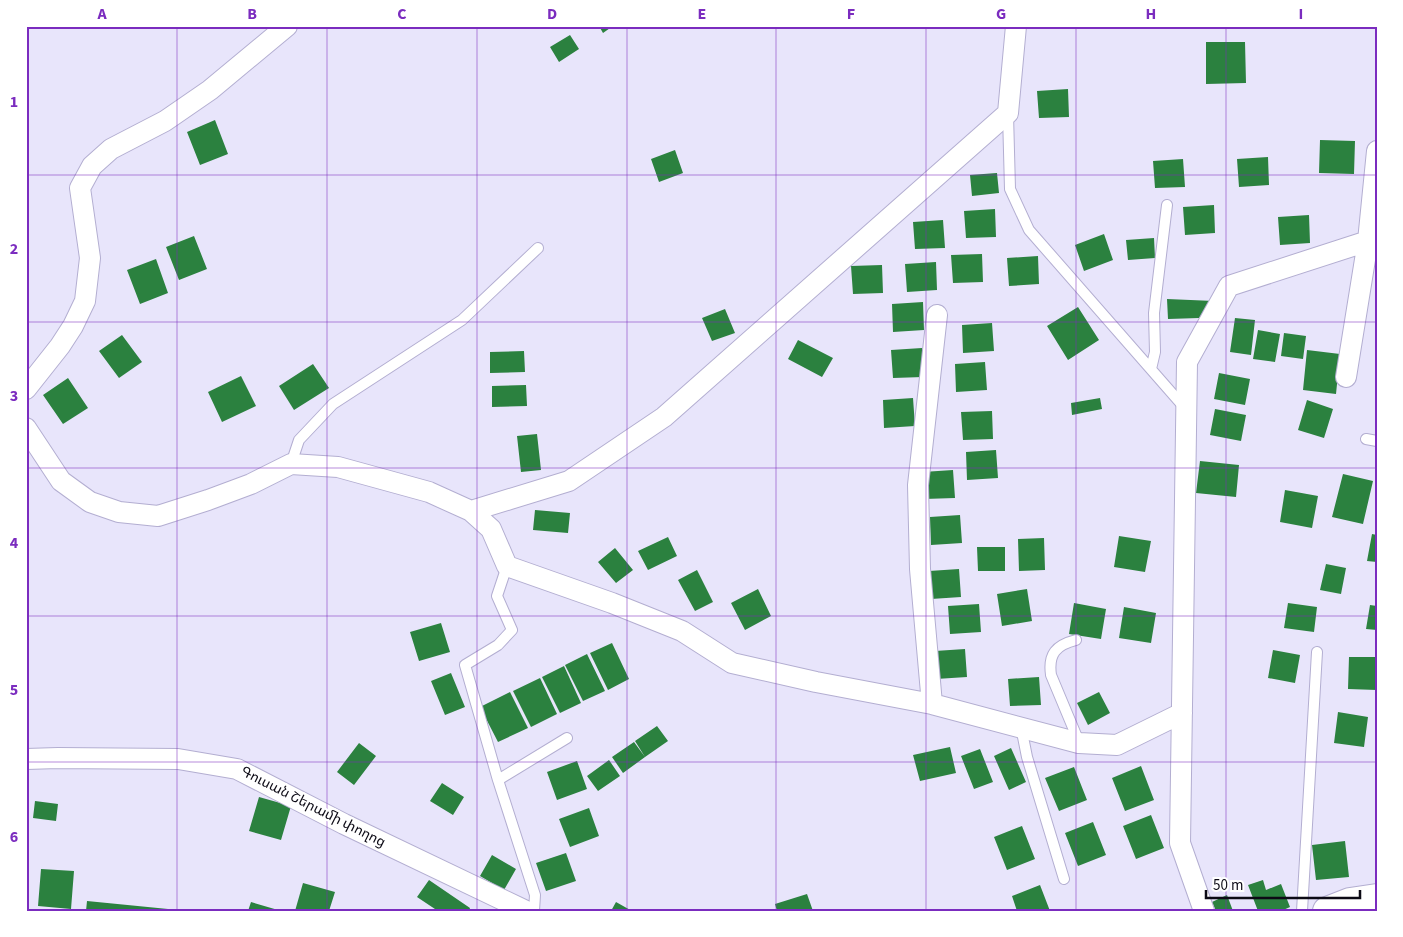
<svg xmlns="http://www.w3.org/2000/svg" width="1403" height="937" font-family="'Source Sans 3','Noto Sans Armenian',sans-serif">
	<rect width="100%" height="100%" fill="#e8e5fb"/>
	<path fill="#2b813f" d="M 599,26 L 613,26 L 603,33 Z
		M 570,35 L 579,49 L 559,62 L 550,47 Z
		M 1206,42 L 1245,42 L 1246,83 L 1206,84 Z
		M 1068,89 L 1069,117 L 1039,118 L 1037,91 Z
		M 215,120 L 228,154 L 200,165 L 187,132 Z
		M 1320,140 L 1355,141 L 1354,174 L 1319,173 Z
		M 675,150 L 683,173 L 659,182 L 651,159 Z
		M 1268,157 L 1269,185 L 1239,187 L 1237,159 Z
		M 1183,159 L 1185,187 L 1155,188 L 1153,161 Z
		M 997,173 L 999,193 L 972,196 L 970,175 Z
		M 1214,205 L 1215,233 L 1185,235 L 1183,207 Z
		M 995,209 L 996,237 L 966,238 L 964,211 Z
		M 1309,215 L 1310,243 L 1280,245 L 1278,217 Z
		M 943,220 L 945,248 L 915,249 L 913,222 Z
		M 1104,234 L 1113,260 L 1084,271 L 1075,245 Z
		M 194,236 L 207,269 L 179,280 L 166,247 Z
		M 1154,238 L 1155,258 L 1128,260 L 1126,240 Z
		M 982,254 L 983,282 L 953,283 L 951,255 Z
		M 1038,256 L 1039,284 L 1009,286 L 1007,258 Z
		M 156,259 L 168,293 L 140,304 L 127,270 Z
		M 936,262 L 937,290 L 907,292 L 905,264 Z
		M 882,265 L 883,293 L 853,294 L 851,266 Z
		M 1167,299 L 1214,301 L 1199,318 L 1168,319 Z
		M 923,302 L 924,330 L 893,332 L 892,304 Z
		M 1078,307 L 1099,340 L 1068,360 L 1047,326 Z
		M 725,309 L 735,333 L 712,341 L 702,318 Z
		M 1235,318 L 1255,320 L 1251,355 L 1230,352 Z
		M 992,323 L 994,351 L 963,353 L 962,325 Z
		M 1258,330 L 1280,334 L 1275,362 L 1253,359 Z
		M 1284,333 L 1306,336 L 1303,359 L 1281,356 Z
		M 122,335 L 142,362 L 119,378 L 99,351 Z
		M 798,340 L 833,358 L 822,377 L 788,359 Z
		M 922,348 L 923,377 L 893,378 L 891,350 Z
		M 1307,350 L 1340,354 L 1336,394 L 1303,390 Z
		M 524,351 L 525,372 L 490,373 L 490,352 Z
		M 985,362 L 987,390 L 956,392 L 955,364 Z
		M 313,364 L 329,388 L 294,410 L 279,386 Z
		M 1219,373 L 1250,379 L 1245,405 L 1214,399 Z
		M 241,376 L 256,406 L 222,422 L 208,392 Z
		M 68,378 L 88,408 L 63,424 L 43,395 Z
		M 526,385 L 527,406 L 492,407 L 492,386 Z
		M 913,398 L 915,426 L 884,428 L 883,400 Z
		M 1100,398 L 1102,409 L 1072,415 L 1071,403 Z
		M 1307,400 L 1333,409 L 1324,438 L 1298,430 Z
		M 1215,409 L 1246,415 L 1241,441 L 1210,435 Z
		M 992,411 L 993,439 L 963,440 L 961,412 Z
		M 537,434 L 541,470 L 521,472 L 517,436 Z
		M 996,450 L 998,478 L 967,480 L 966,452 Z
		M 1200,461 L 1239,465 L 1236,497 L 1196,493 Z
		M 953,470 L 955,498 L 924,499 L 923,472 Z
		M 1343,474 L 1373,481 L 1363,524 L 1332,517 Z
		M 1285,490 L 1318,496 L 1312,528 L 1280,522 Z
		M 535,510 L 570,513 L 568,533 L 533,530 Z
		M 960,515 L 962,543 L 931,545 L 930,517 Z
		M 1372,534 L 1377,535 L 1377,562 L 1367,561 Z
		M 1119,536 L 1151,541 L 1145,572 L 1114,567 Z
		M 668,537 L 677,556 L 648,570 L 638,551 Z
		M 1044,538 L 1045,570 L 1019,571 L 1018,539 Z
		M 977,547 L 1005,547 L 1005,571 L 978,571 Z
		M 615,548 L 633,570 L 616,583 L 598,562 Z
		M 1326,564 L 1346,568 L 1341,594 L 1320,590 Z
		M 959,569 L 961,597 L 931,599 L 929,571 Z
		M 697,570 L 713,602 L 695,611 L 678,580 Z
		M 758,589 L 771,616 L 745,630 L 731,603 Z
		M 1027,589 L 1032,621 L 1002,626 L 997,594 Z
		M 1074,603 L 1106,609 L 1101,639 L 1069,634 Z
		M 1288,603 L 1317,607 L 1314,632 L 1284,628 Z
		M 979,604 L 981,632 L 950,634 L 948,606 Z
		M 1370,605 L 1377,606 L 1377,630 L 1366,629 Z
		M 1124,607 L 1156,613 L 1151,643 L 1119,638 Z
		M 441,623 L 450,652 L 419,661 L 410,632 Z
		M 612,643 L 629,679 L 608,690 L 590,653 Z
		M 965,649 L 967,677 L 936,679 L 935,651 Z
		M 1273,650 L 1300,655 L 1295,683 L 1268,678 Z
		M 587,654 L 605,691 L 583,701 L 565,665 Z
		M 1349,657 L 1377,657 L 1377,690 L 1348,689 Z
		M 564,666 L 581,703 L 560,713 L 542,677 Z
		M 451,673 L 465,707 L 445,715 L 431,681 Z
		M 1039,677 L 1041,705 L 1010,706 L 1008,679 Z
		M 540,678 L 557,714 L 531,727 L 513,691 Z
		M 510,692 L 528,728 L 498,742 L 480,707 Z
		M 1099,692 L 1110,713 L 1088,725 L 1077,703 Z
		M 1338,712 L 1368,717 L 1364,747 L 1334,743 Z
		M 657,726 L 668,741 L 645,757 L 635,741 Z
		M 634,742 L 645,757 L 623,773 L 612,757 Z
		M 359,743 L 376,756 L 354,785 L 337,772 Z
		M 950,747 L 956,773 L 920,781 L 913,755 Z
		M 1011,748 L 1026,782 L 1009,790 L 994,756 Z
		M 980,749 L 993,782 L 974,789 L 961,756 Z
		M 609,760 L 620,776 L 598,791 L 587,776 Z
		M 577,761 L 587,789 L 557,800 L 547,772 Z
		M 1141,766 L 1154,800 L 1125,811 L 1112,778 Z
		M 1074,767 L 1087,800 L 1059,811 L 1045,778 Z
		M 442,783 L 464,797 L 453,815 L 430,801 Z
		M 259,797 L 291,806 L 281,840 L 249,831 Z
		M 35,801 L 58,804 L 56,821 L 33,818 Z
		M 589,808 L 599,836 L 570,847 L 559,819 Z
		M 1151,815 L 1164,848 L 1136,859 L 1123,826 Z
		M 1093,822 L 1106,855 L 1078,866 L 1065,833 Z
		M 1022,826 L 1035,859 L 1007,870 L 994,837 Z
		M 1345,841 L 1349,877 L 1316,880 L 1312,845 Z
		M 566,853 L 576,881 L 546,891 L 536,863 Z
		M 492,855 L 516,869 L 504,890 L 480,876 Z
		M 41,869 L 74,871 L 71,909 L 38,906 Z
		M 429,880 L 470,908 L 469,911 L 438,911 L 417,897 Z
		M 1263,880 L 1266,890 L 1281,884 L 1290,907 L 1281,911 L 1258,911 L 1248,885 Z
		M 303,883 L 335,892 L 329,911 L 295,911 Z
		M 1040,885 L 1050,911 L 1017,911 L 1012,896 Z
		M 807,894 L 813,911 L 777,911 L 775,904 Z
		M 1227,895 L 1233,911 L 1216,911 L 1212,902 Z
		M 87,901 L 168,909 L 168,911 L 86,911 Z
		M 251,902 L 278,910 L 278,911 L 248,911 Z
		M 616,902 L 632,911 L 611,911 Z"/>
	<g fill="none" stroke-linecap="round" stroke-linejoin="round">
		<defs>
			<path id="lane" d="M 1008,114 L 1010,189 L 1029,230 L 1184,407
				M 1151,369 L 1155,352 L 1154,313 L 1167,205
				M 1366,439 L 1377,441
				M 291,464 L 299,440 L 333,404 L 462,320 L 538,248
				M 507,566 L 497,596 L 512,630 L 498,645 L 465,665 L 498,780 L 535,895 L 534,911
				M 1076,640 C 1056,645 1048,654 1051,675 L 1079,742
				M 1021,727 L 1027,757 L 1064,879
				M 498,780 L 567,738
				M 1302,911 L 1317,652"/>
			<path id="street" d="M 1346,377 L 1368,241
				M 26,389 L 60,346 L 73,326 L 85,301 L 90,258 L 80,188 L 92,166 L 111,149 L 165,121 L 210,90 L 287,26
				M 26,428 L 61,481 L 90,502 L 119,512 L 158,516 L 208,500 L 251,484 L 291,464 L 338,467 L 429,492 L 471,511 L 491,529 L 507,566 L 612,603 L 682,631 L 732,663 L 816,682 L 932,704 L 1079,743 L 1117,745 L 1182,713
				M 471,511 L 569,481 L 664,417 L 1008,113 L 1016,26
				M 932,704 L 920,569 L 918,485 L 937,315
				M 26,759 L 58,758 L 178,759 L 237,769 L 344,824 L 526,911
				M 1204,911 L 1180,843 L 1187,362 L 1229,286 L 1368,241 L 1377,151"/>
			<path id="secondary" d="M 1327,911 L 1350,902 L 1377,898"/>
		</defs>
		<use href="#lane" stroke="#b3aed1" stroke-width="12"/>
		<use href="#street" stroke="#b3aed1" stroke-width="22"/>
		<use href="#secondary" stroke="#b3aed1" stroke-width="30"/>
		<use href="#lane" stroke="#fff" stroke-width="10"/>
		<use href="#street" stroke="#fff" stroke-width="20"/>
		<use href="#secondary" stroke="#fff" stroke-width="28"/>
	</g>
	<path fill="none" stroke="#7b2cbf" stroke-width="1" stroke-opacity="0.55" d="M 177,26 L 177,911M 327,26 L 327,911M 477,26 L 477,911M 627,26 L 627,911M 776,26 L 776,911M 926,26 L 926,911M 1076,26 L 1076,911M 1226,26 L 1226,911M 26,175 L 1377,175M 26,322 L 1377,322M 26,468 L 1377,468M 26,616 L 1377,616M 26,762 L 1377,762"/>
	<g text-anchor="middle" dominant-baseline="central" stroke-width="4.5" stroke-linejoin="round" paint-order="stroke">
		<g font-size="14" fill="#0c0a15" stroke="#fff">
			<text transform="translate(313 807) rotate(27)">Գուսան Շերամի փողոց</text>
		</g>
	</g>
	<rect width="1403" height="937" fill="none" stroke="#ffffff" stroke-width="55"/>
	<path d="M1206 890v8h154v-8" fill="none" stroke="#0c0a15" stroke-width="2.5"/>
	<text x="1213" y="890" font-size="15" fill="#0c0a15" stroke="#ffffff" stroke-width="4" paint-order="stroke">50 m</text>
	<rect x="28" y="28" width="1348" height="882" fill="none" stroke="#7b2cbf" stroke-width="2"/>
	<g font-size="16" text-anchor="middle" font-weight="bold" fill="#7b2cbf">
		<text x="102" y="19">A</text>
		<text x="252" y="19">B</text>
		<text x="402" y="19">C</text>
		<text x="552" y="19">D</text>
		<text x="702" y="19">E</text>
		<text x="851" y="19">F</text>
		<text x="1001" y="19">G</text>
		<text x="1151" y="19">H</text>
		<text x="1301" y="19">I</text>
		<text x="14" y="107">1</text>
		<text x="14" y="254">2</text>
		<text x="14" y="401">3</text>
		<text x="14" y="548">4</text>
		<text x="14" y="695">5</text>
		<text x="14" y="842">6</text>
	</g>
</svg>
